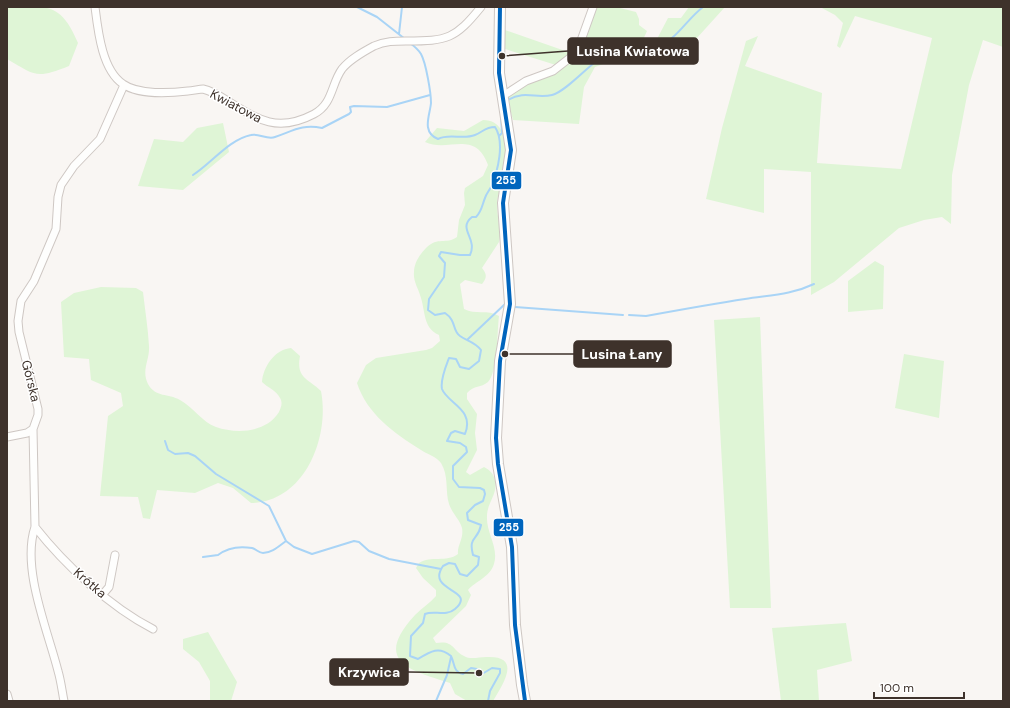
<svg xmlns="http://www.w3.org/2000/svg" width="1010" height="708" font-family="'DM Sans',sans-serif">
	<rect width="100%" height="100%" fill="#f9f6f3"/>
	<path fill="#dff5d6" d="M 7,7 C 48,7 60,1 78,43 L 69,66 C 36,79 36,76 7,59 Z
		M 596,7 L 616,7 L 636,12 L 639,19 L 639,25 L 647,31 L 641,44 L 657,39 L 668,18 L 681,18 L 689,7 L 725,7 L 696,39 L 670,58 L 623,57 L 595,67 L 584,87 L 579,124 L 513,120 L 507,97 C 515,92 523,86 531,82 C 549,74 569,70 580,51 C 588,38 591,22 596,7 Z
		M 820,7 L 1003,7 L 1003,47 L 983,40 L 969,85 L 952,175 L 951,224 L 942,217 L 924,220 L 899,228 L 834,282 L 811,295 L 811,172 L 764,169 L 764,213 L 706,199 L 722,128 L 746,41 L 758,36 L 745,66 L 822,93 L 817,163 L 901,169 L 932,38 L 855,16 L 840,48 L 837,46 L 843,23 L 835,15 Z
		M 505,30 L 571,53 L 559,66 L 505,49 Z
		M 483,120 C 513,120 507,164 502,184 C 501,188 499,192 498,196 C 495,209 500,223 500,236 L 499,242 L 482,268 C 487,274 487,278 482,284 L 465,280 L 460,284 L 464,309 C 475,315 488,309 499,316 C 497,331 498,372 488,382 C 481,388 474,385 467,393 L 467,399 L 477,414 L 475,433 L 477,450 L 466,472 L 470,475 L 484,467 C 490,470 494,474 495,481 C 498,494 487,503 487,516 C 486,533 499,547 494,564 C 490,577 476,581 468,590 L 471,595 L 466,606 L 433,638 L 436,643 C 454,640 452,650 464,656 C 470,660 479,657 486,657 C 523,655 503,684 493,701 L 467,701 L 455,694 L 450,683 C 408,670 373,661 415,615 C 422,608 430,603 436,596 L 436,590 L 423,578 L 416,568 L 419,563 C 431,555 446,563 458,554 C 457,545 464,539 462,528 C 460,520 452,513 449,504 C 445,491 449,476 441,463 C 437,457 427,454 421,450 C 394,433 367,414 357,383 L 366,365 L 376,358 L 426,350 L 432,348 L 440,341 L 439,335 C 422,327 426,311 420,295 C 418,288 413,281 414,272 C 414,263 420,254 426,248 C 438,236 446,245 457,237 L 459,220 L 465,205 L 464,193 L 465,188 L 483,176 L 488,165 C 475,129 448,153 425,142 L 437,128 L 464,131 Z
		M 223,123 L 229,152 L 183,190 L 138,186 L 154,139 L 183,142 L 197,128 Z
		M 875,261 L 884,266 L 883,309 L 848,312 L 848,281 Z
		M 101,287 L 136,288 L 143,292 C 145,310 148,328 149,346 C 150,360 141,370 148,384 C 156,398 168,393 180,400 C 193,407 202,422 216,427 C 236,434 266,433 279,412 C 281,407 283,403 280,398 C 276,390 268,388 262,382 C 263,367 275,349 291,348 L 300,356 C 296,378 307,378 321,391 C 330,437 305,502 251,503 L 233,488 L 218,483 L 195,493 L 157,490 L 150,519 L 143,518 L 138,497 L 100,496 L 108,416 L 123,406 L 121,393 L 91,380 L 89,359 L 64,357 L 61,302 L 74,293 Z
		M 760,317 L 771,608 L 730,608 L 714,320 Z
		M 904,354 L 944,361 L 939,418 L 895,408 Z
		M 846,623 L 852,661 L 817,670 L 819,701 L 781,701 L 772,628 Z
		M 208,632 L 237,682 L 231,701 L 210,701 L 210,681 L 199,662 L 183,649 L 183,639 Z"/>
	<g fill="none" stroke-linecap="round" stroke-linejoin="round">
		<path stroke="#a9d4f6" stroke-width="2" d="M 357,7 L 377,17 L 405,39
			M 399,34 L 402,7
			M 410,43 C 414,46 418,49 421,54 C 426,63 431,93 431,103 C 430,115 421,132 438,139 C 449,133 463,140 475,135 C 483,132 485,127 495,127 C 505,142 498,171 491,187 C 489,191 486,194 485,198 C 482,205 482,211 476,217 L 472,217 C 457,229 478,238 470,255 L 460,255 L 441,252 L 439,256 L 445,263 L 444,277 L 429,299 L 428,310 L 435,315 L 445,313 C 457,321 452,331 460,336 C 467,341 475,342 481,350 L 479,361 L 469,369 L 460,367 L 456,359 L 449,358 C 446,366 440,380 442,389 C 447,403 475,409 465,434 L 455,431 L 451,433 L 447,441 L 460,443 L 466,447 L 467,452 L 453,466 L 453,479 L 459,487 L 480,488 L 484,490 L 485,494 L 483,501 L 475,505 L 467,513 L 468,520 L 481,525 C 478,541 468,536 473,555 L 479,557 L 478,565 L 467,576 L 460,574 L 455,564 L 449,563 L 443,566 C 425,592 478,589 455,609 C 446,617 434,610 425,614 L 423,623 L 411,636 L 410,656 L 418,659 C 431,651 439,646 451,656 C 455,664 453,672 463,674 L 471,668 L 477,669 L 482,674 L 492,668 L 500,669 L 500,673 L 490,691 L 488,701
			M 508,100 C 525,90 536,99 552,95 C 565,92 586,68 598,60 C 615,49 637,54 655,48 C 677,40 685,21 703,7
			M 499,136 L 502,133 L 501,117
			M 193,175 C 212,163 228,140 251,135 C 259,133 267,140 275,137 C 293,131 302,124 322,128 L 349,114 L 351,112 L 350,107 L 354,106 L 387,107 L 430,95
			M 515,307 L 623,315
			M 629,315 L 646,316 C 679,310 712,304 745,299 C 770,295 791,295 814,284
			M 468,339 L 505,304
			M 165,441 L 168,450 L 175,454 L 188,453 L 195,456 L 216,474 L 269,506 L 286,541 L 294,547 L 312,554 L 354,541 L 359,542 L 369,551 L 389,559 L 441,569
			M 203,557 L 218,555 C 227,548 240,546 252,548 C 256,549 259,553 263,553 C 272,553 279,546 286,541
			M 436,701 L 447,675 L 451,657"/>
		<defs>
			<path id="street" d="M 95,7 C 98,31 102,70 123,84 C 138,95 171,93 188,91 C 193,91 199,89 203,89 C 212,91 220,96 228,101 C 258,120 278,133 314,114 C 333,104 331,84 342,69 C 350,59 363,52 374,46 C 385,41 395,41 406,41 C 448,41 455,39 481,7
				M 503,96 L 526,81 L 553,71 L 571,57 L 579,46 L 593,7
				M 7,437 L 27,433 L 33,429
				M 35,527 C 65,565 110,607 153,629
				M 103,594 L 109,587 L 115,555
				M 7,694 L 9,701
				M 64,701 C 62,691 61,681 58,671 C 48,631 21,568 35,527 L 33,429 L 38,415 L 38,409 L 19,332 L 18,321 L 21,301 L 34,281 L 56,229 L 58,197 L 61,185 L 74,166 L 100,139 L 124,85"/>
			<path id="secondary" d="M 500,7 L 499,73 L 511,150 L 503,203 L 510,304 L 500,361 L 496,438 L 498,464 L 512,547 L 515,625 L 522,685 L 525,701"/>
		</defs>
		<use href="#street" stroke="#cec7c3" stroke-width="9"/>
		<use href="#secondary" stroke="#cec7c3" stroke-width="12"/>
		<use href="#street" stroke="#fefefd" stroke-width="7"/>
		<use href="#secondary" stroke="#fefefd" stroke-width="10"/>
		<defs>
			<path id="bus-1" d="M 500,7 L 499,73 L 511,150 L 503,203 L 510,304 L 500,361 L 496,438 L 498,464 L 512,547 L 515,625 L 525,701"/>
		</defs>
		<use href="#bus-1" stroke="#fff" stroke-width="7"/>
		<use href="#bus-1" stroke="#0065bd" stroke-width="4"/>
	</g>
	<g text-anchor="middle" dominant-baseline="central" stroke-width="3" stroke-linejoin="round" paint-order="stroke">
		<g font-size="13" fill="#3e322b" stroke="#fff">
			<text transform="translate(236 106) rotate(28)">Kwiatowa</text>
			<text transform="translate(31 381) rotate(76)">Górska</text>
			<text transform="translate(90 583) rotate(41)">Krótka</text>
		</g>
	</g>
	<path fill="none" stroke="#3e322b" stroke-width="1.5" d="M502 56L568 51M505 354L574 354M479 673L408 672"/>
	<g fill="#3e322b" stroke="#fff" stroke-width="1.5">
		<circle cx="502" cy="56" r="4"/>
		<circle cx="505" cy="354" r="4"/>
		<circle cx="479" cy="673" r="4"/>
	</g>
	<g fill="#3e322b" stroke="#3e322b" stroke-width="1.5">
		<rect x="568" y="38" width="130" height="26" rx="4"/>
		<rect x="574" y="341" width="97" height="26" rx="4"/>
		<rect x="330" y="659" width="78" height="26" rx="4"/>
	</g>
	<g font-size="14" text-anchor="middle" font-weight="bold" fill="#fff">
		<text x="633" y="56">Lusina Kwiatowa</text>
		<text x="622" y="359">Lusina Łany</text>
		<text x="369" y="677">Krzywica</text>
	</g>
	<g stroke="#fff" stroke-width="1.5">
		<rect x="491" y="171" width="31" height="19" rx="4" fill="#0065bd"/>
		<rect x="493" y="518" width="31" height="19" rx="4" fill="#0065bd"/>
	</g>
	<g font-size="11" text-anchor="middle" font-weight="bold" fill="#fff">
		<text x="506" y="184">255</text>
		<text x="509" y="531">255</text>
	</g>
	<rect width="1010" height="708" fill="none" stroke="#3e322b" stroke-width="16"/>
	<path d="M874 692v6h90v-6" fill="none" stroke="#3e322b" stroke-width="2"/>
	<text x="880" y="692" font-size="12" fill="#3e322b" stroke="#ffffff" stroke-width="3" paint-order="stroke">100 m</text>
</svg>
